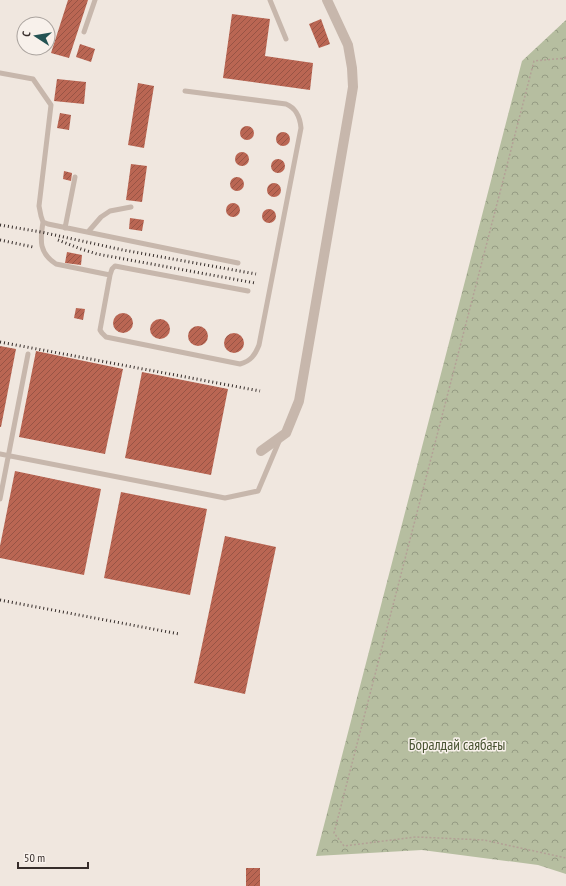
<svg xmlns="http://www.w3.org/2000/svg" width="566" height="886" font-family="'PT Sans Narrow',sans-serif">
	<defs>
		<pattern id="park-crowns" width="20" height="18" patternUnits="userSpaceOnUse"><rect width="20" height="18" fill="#b6bea0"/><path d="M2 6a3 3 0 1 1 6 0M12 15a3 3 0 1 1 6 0" fill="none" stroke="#959b83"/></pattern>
		<pattern id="building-hatch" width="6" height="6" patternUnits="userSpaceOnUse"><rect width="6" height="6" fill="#ba6653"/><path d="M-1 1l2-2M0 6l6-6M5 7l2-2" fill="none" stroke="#985445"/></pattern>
	</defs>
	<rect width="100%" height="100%" fill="#f0e7df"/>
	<path fill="url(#park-crowns)" d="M 566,20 L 566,874 L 538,865 L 422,850 L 316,856 L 522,61 Z"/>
	<path fill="url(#building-hatch)" d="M 68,0 L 88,0 L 69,58 L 51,53 Z
		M 232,14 L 270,19 L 265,56 L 313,63 L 310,90 L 223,78 Z
		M 321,19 L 330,44 L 319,48 L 309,24 Z
		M 80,44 L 95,49 L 91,62 L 76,57 Z
		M 57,79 L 86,82 L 84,104 L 54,101 Z
		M 138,83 L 154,86 L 144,148 L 128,145 Z
		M 60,113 L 71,115 L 69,130 L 57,128 Z
		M240 133a7 7 0 1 1 14 0a7 7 0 1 1-14 0Z
		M276 139a7 7 0 1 1 14 0a7 7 0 1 1-14 0Z
		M235 159a7 7 0 1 1 14 0a7 7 0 1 1-14 0Z
		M271 166a7 7 0 1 1 14 0a7 7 0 1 1-14 0Z
		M 131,164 L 147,166 L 142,202 L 126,200 Z
		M 64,171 L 72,173 L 71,181 L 63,179 Z
		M230 184a7 7 0 1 1 14 0a7 7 0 1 1-14 0Z
		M267 190a7 7 0 1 1 14 0a7 7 0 1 1-14 0Z
		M226 210a7 7 0 1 1 14 0a7 7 0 1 1-14 0Z
		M262 216a7 7 0 1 1 14 0a7 7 0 1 1-14 0Z
		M 130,218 L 144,220 L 142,231 L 129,229 Z
		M 67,252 L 82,255 L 81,265 L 65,263 Z
		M 76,308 L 85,309 L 83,320 L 74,318 Z
		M113 323a10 10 0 1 1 20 0a10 10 0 1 1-20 0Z
		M150 329a10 10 0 1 1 20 0a10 10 0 1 1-20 0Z
		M188 336a10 10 0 1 1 20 0a10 10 0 1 1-20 0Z
		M224 343a10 10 0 1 1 20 0a10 10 0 1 1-20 0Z
		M 0,346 L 16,349 L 1,427 L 0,427 Z
		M 36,351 L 123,369 L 105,454 L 19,437 Z
		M 142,372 L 228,389 L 211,475 L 125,458 Z
		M 15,471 L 101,489 L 84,575 L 0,558 L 0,546 Z
		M 121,492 L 207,509 L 190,595 L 104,578 Z
		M 225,536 L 276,547 L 245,694 L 194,683 Z
		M 246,868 L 260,868 L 260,886 L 246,886 Z"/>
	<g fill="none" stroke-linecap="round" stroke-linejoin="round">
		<path stroke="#b3a196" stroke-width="1.5" stroke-dasharray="2 2" stroke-linecap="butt" d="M 566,58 L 534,61 L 334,833 L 344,846 L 416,837 L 484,840 L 566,858"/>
		<path stroke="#c7b7ac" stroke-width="5" d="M 270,0 L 286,39
			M 84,32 L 95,0
			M 0,73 L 33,79 L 51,105 L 39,206 L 41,216 L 43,222 L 48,224 L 238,263
			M 43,222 C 40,241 39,253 56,264 L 110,275 L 100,330 L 102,333 L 106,337 L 240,364 C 251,361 255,355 259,345 L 301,128 C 300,117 296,108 286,104 L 185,91
			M 65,228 L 75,177
			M 88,232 L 101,217 L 110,211 L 131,207
			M 110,275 L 112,269 L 115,266 L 248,291
			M 0,454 L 225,498 L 258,491 L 280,439
			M 0,499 L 28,354"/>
		<path stroke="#c7b7ac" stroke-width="10" d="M 261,451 L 286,433 L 299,401 L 350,105 L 353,87 L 352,68 L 348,45 L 327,0"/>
		<path stroke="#362d2a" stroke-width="3" stroke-dasharray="1 3" stroke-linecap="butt" d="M 0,225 L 41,232 L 123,250 L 256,274
			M 0,240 L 33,247
			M 58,240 L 81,249 L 97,254 L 255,283
			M 0,342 L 260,391
			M 0,600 L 179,634"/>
	</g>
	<g text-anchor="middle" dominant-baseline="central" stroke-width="3" stroke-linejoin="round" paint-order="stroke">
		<g font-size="15" fill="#475230" stroke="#f8f1eb">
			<text x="457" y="744">Боралдай саябағы</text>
		</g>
	</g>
	<g transform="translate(36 36) rotate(282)"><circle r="19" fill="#f8f1eb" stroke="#aaa39e"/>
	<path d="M0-3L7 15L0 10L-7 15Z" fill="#245353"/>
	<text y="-6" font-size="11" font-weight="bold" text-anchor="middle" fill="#362d2a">С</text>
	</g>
	<path d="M18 862v6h70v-6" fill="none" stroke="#362d2a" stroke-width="2"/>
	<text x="24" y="862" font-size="12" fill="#362d2a" stroke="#f8f1eb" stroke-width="3" paint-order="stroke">50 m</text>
</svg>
